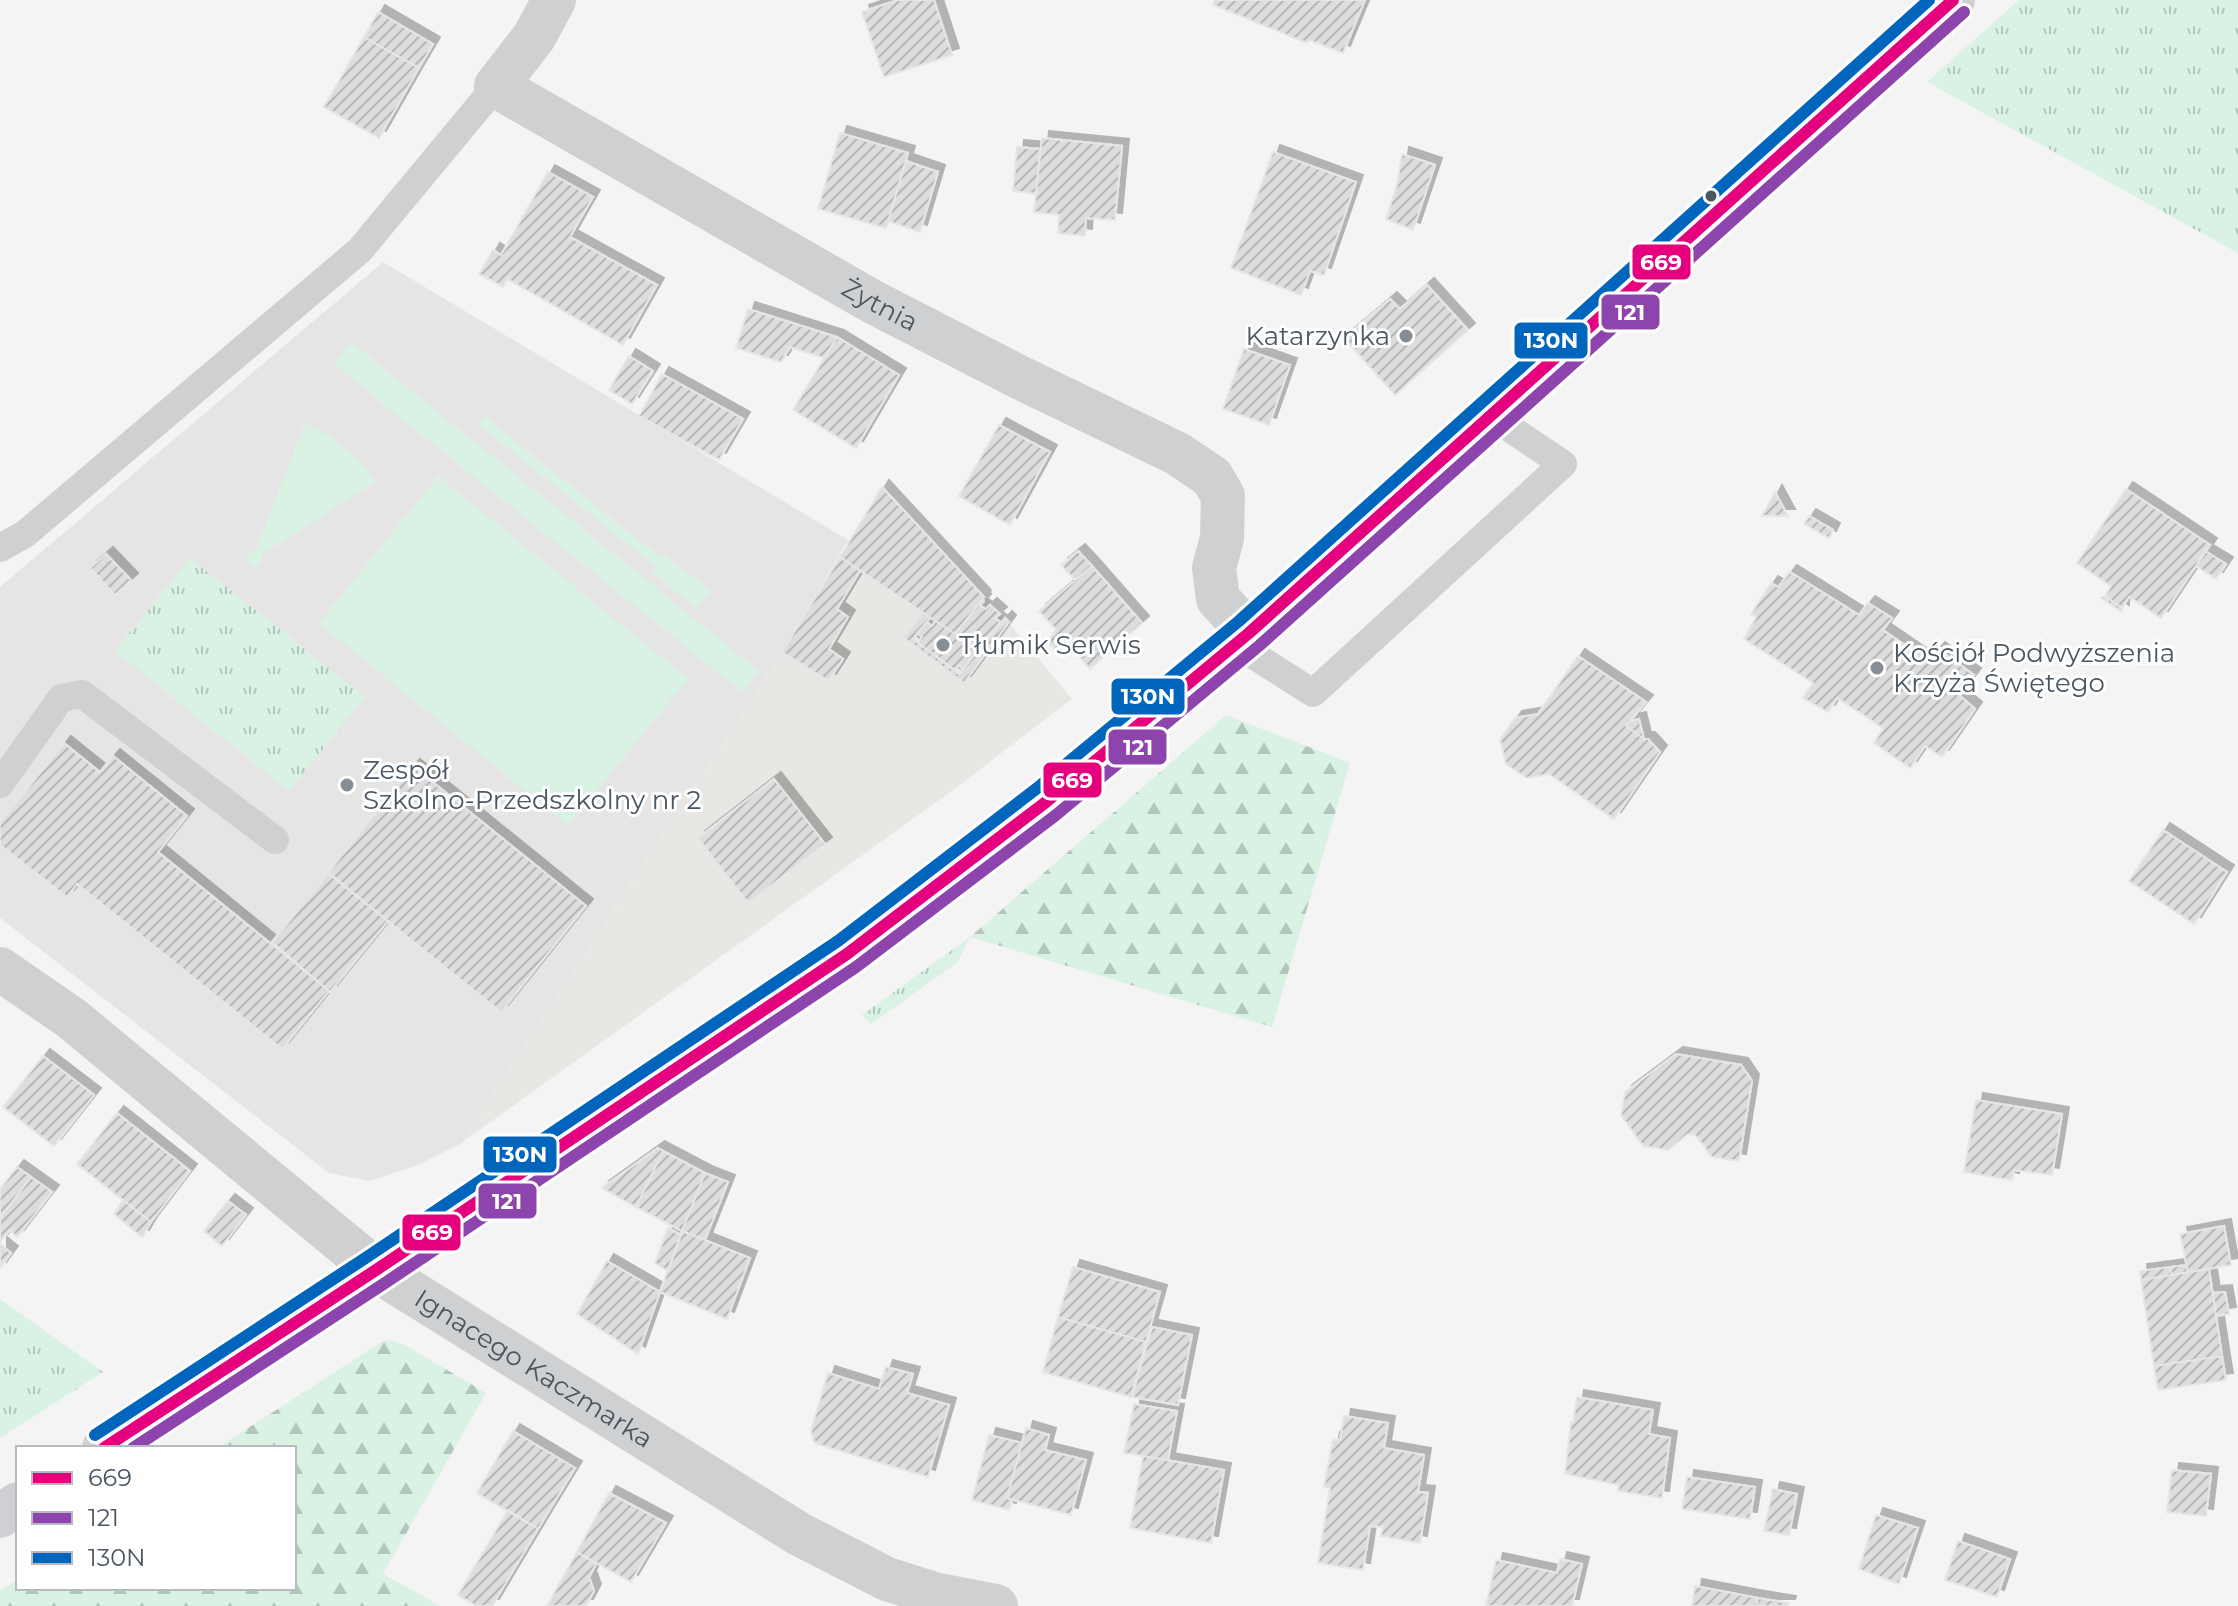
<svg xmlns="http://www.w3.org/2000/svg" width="2238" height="1606" font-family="Montserrat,sans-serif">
	<defs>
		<pattern id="grass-tufts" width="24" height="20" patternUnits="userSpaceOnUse" patternTransform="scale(2)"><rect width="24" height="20" fill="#d9f2e3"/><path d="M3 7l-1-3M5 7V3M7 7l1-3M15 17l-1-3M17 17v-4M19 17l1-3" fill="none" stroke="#b2c7bb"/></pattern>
		<pattern id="forest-firs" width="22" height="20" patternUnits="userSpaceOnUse" patternTransform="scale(2)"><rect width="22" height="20" fill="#d9f2e3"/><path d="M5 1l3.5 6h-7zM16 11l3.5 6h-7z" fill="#b2c7bb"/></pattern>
		<pattern id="building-hatch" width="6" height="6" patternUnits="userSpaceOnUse" patternTransform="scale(2)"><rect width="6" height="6" fill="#ddddde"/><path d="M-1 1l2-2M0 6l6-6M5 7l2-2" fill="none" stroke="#b5b6b7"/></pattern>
		<filter id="shadow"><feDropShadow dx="7" dy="-7" stdDeviation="0" flood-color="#0004"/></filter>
	</defs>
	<rect width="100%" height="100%" fill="#f4f4f4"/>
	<path fill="#e8e7e3" d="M 882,487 L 1005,618 L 1072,699 L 953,790 L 460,1144 L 782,652 Z"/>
	<path fill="#e6e5e6" d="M 383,262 L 848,540 L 782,652 L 460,1144 L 418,1165 L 370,1181 L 329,1173 L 0,918 L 0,587 Z"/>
	<path fill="url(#grass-tufts)" d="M 2019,0 L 2238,0 L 2238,253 L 1927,82 Z
		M 190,558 L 365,697 L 289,791 L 115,651 Z
		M 970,937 L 958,962 L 871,1024 L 862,1015 Z
		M 0,1299 L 103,1372 L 0,1438 Z"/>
	<path fill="url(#forest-firs)" d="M 1226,715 L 1350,763 L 1272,1027 L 970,937 Z
		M 383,1341 L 394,1341 L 407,1346 L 486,1393 L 383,1574 L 441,1606 L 0,1606 L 0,1591 L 18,1579 L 18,1588 L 294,1588 L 294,1448 L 217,1448 Z"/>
	<path fill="#d9f2e3" d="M 351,342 L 759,671 L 742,692 L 334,364 Z
		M 485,417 L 661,558 L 665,555 L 710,591 L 696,608 L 652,572 L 655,566 L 479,425 Z
		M 305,423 C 335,438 357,454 376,482 L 262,554 L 260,564 L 255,568 L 246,561 L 247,555 L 256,550 Z
		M 438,476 L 688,679 L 568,826 L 319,623 Z"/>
	<path fill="url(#building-hatch)" stroke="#e5e6e7" stroke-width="2" filter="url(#shadow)" d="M 898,0 L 934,0 L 952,55 L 884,77 L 862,12 Z
		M 1215,0 L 1365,0 L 1343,53 L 1309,40 L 1307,43 L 1213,5 Z
		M 378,12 L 433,44 L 419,68 L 364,37 Z
		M 364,37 L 419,68 L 379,138 L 324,107 Z
		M 840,133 L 908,153 L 886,228 L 818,209 Z
		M 1042,138 L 1122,146 L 1115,220 L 1086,218 L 1085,236 L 1058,233 L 1059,215 L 1034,212 Z
		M 1017,147 L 1040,149 L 1036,194 L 1013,191 Z
		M 1273,152 L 1356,182 L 1324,275 L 1310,271 L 1301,295 L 1231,268 Z
		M 1402,154 L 1435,165 L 1413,230 L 1386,219 L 1397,185 Z
		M 906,161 L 938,172 L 920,232 L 888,221 Z
		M 548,172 L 593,197 L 570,237 L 657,285 L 623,345 L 507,279 L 503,287 L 479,274 L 493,250 L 501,255 Z
		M 1427,285 L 1468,330 L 1395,395 L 1344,338 L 1390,299 L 1400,309 Z
		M 748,309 L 837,337 L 824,358 L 790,347 L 781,362 L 736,348 Z
		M 837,337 L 899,375 L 856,448 L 793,410 Z
		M 1244,349 L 1290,365 L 1269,425 L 1223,409 Z
		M 629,356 L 653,371 L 632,404 L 609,390 Z
		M 662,374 L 743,419 L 719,460 L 639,416 Z
		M 999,425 L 1050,452 L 1010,525 L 959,496 Z
		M 882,487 L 984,597 L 955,634 L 840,557 Z
		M 2126,489 L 2210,545 L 2161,618 L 2129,597 L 2122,608 L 2105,596 L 2111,586 L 2077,563 Z
		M 1775,492 L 1788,516 L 1762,516 Z
		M 1809,516 L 1833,530 L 1829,538 L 1804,524 Z
		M 1078,551 L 1092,566 L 1075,580 L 1061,565 Z
		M 2205,551 L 2226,564 L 2216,579 L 2196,566 Z
		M 106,554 L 131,580 L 115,595 L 90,568 Z
		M 840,557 L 860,571 L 837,609 L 848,617 L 829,649 L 843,659 L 829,681 L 782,652 Z
		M 1092,566 L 1142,623 L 1090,669 L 1068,644 L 1058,653 L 1047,640 L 1057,631 L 1039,611 Z
		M 1790,572 L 1859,615 L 1868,603 L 1892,618 L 1883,630 L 1928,661 L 1938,649 L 1974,675 L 1959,695 L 1975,709 L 1942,757 L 1925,746 L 1910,768 L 1874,743 L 1883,728 L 1837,698 L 1828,712 L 1803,698 L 1813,683 L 1744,639 L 1756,617 L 1751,614 L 1771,583 L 1778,587 Z
		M 2105,596 L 2122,608 L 2122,612 L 2101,598 Z
		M 983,599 L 984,601 L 980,605 L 986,609 L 990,605 L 1000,614 L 995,618 L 1000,622 L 963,669 L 959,665 L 955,670 L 918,643 L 922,637 L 917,633 L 927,622 L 932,626 L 935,621 L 930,617 L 955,634 Z
		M 923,613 L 930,618 L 913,639 L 959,674 L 1005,618 L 1009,622 L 964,683 L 904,638 Z
		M 1578,656 L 1646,702 L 1626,726 L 1644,739 L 1648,739 L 1660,752 L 1614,819 L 1549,774 L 1527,778 L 1506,764 L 1500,740 L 1515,718 L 1538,714 Z
		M 1639,719 L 1644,739 L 1626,726 L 1631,721 Z
		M 64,743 L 100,772 L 113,756 L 187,816 L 158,852 L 329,991 L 282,1049 L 77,884 L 67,897 L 0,845 L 0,823 Z
		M 413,766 L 586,906 L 501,1012 L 328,873 Z
		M 774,779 L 825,844 L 748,903 L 698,838 Z
		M 2163,830 L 2227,872 L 2194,924 L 2129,881 Z
		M 329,873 L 388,921 L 330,992 L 272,942 Z
		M 1676,1054 L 1741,1065 L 1752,1081 L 1739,1161 L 1712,1157 L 1695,1135 L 1688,1134 L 1668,1150 L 1643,1146 L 1621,1115 L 1625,1092 Z
		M 43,1056 L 94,1095 L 54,1146 L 3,1107 Z
		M 1976,1100 L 2062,1114 L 2052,1175 L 2014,1170 L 2012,1180 L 1964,1172 Z
		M 117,1113 L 190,1171 L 151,1222 L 77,1164 Z
		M 658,1148 L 663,1151 L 636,1207 L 602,1188 Z
		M 663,1151 L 705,1173 L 682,1231 L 636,1207 Z
		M 17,1167 L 31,1177 L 0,1218 L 0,1189 Z
		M 705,1173 L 728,1182 L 705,1240 L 682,1231 Z
		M 31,1177 L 52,1192 L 17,1237 L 10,1230 L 0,1242 L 0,1218 Z
		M 123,1200 L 151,1222 L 142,1237 L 114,1214 Z
		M 228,1201 L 246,1215 L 222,1246 L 204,1231 Z
		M 2224,1226 L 2231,1265 L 2188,1272 L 2180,1234 Z
		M 668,1228 L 681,1235 L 668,1271 L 655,1263 Z
		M 682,1231 L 750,1258 L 727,1319 L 660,1292 Z
		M 0,1244 L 11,1253 L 0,1268 Z
		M 607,1261 L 660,1292 L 638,1354 L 577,1314 Z
		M 2186,1265 L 2188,1272 L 2172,1275 L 2170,1267 Z
		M 1073,1267 L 1160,1292 L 1146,1342 L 1058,1317 Z
		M 2170,1267 L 2172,1275 L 2141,1280 L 2140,1271 Z
		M 2209,1269 L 2222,1356 L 2154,1366 L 2141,1280 Z
		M 2225,1292 L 2229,1314 L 2216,1316 L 2213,1293 Z
		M 1058,1317 L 1146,1342 L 1131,1397 L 1043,1372 Z
		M 1152,1327 L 1192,1335 L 1178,1405 L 1132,1397 Z
		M 2222,1356 L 2226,1380 L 2158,1390 L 2154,1366 Z
		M 886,1367 L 913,1374 L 907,1393 L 949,1405 L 928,1477 L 817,1444 L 813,1440 L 811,1430 L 828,1373 L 879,1389 Z
		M 1577,1397 L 1653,1410 L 1649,1434 L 1670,1438 L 1662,1498 L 1618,1491 L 1619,1485 L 1565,1474 L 1571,1422 L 1573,1422 Z
		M 1134,1404 L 1177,1411 L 1168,1460 L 1124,1453 Z
		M 1344,1416 L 1388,1423 L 1384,1448 L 1424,1455 L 1418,1492 L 1428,1493 L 1420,1543 L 1381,1536 L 1383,1527 L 1370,1526 L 1363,1570 L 1318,1563 L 1330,1488 L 1324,1487 L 1333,1439 L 1340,1440 Z
		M 1026,1428 L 1049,1435 L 1045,1450 L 1086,1460 L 1071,1515 L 1007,1498 Z
		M 513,1431 L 575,1468 L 538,1529 L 477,1493 Z
		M 989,1435 L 1022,1443 L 1007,1498 L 1012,1500 L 1009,1510 L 972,1500 Z
		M 1143,1456 L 1224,1470 L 1211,1543 L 1130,1528 Z
		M 2172,1470 L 2211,1474 L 2206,1516 L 2167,1512 Z
		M 1687,1477 L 1755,1487 L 1750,1519 L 1682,1509 Z
		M 1773,1489 L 1797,1494 L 1789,1535 L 1764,1531 Z
		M 609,1493 L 666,1523 L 631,1582 L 577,1552 Z
		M 508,1510 L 538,1529 L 492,1606 L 476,1606 L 458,1595 Z
		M 1876,1515 L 1918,1528 L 1899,1584 L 1859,1569 Z
		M 1958,1541 L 2010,1559 L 1997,1597 L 1945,1580 Z
		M 577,1552 L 596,1564 L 589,1577 L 594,1591 L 586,1606 L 547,1606 Z
		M 1560,1559 L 1582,1564 L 1572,1606 L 1486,1606 L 1496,1560 L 1557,1573 Z
		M 1695,1586 L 1758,1598 L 1756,1606 L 1692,1606 Z
		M 1758,1598 L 1789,1603 L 1788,1606 L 1756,1606 Z"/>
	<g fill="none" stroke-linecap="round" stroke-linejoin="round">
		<path stroke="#ced0d2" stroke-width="28" d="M 0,548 L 25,534 L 360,250 L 496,86
			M 1236,644 L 1313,693 L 1563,464 L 1490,415
			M 0,784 L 61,698 L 82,694 L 275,840"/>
		<g stroke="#ced0d2" stroke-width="44">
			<path id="s1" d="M 554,0 L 534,37 L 496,86 L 873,302 L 1015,375 L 1178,454 L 1212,477 L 1223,496 L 1222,538 L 1214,568 L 1218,599 L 1249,633"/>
			<path id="s2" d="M 0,969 L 71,1018 L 376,1270 L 799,1534 L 887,1579 L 934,1594 L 996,1606"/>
		</g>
		<path stroke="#ced0d4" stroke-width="44" d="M 104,1448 L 376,1270 L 847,954 L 1046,802 L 1249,633 L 1953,0
			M 0,1516 L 18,1504"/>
		<defs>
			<path id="bus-1" d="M 104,1448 L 376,1270 L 847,954 L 1046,802 L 1249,633 L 1953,0"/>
			<path id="bus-2" d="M 133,1448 L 385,1283 L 856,967 L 1056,815 L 1260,645 L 1964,12"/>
			<path id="bus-3" d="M 95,1435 L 367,1257 L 838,941 L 1036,789 L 1239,621 L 1929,0"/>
		</defs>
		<use href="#bus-1" stroke="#fff" stroke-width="18"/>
		<use href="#bus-2" stroke="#fff" stroke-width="18"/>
		<use href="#bus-3" stroke="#fff" stroke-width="18"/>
		<use href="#bus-1" stroke="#e5007d" stroke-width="12"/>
		<use href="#bus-2" stroke="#8e44ad" stroke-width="12"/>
		<use href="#bus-3" stroke="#0065bd" stroke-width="12"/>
	</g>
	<circle fill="#4a5661" stroke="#fff" stroke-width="3" cx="1711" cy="196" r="7"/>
	<g fill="#868d94" stroke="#fff" stroke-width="3">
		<circle cx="1406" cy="336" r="8"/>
		<circle cx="943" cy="645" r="8"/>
		<circle cx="1877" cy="668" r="8"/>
		<circle cx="347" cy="785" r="8"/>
	</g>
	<g text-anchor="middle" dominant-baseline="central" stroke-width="6" stroke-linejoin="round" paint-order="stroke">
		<g font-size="26" fill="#4a5661" stroke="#fff">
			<text stroke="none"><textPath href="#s1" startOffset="546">Żytnia</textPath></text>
			<text stroke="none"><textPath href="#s2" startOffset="668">Ignacego Kaczmarka</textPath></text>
		</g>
		<g font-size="26" fill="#4a5661" stroke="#fff" text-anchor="start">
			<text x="1390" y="336" text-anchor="end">Katarzynka</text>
			<text x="959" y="645">Tłumik Serwis</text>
			<text x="1893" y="653">Kościół Podwyższenia<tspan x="1893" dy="30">Krzyża Świętego</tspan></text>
			<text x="363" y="770">Zespół<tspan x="363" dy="30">Szkolno-Przedszkolny nr 2</tspan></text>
		</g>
	</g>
	<g stroke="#fff" stroke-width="3">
		<rect x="1631" y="243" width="61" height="38" rx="8" fill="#e5007d"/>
		<rect x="1600" y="293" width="61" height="38" rx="8" fill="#8e44ad"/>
		<rect x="1513" y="321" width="76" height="39" rx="8" fill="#0065bd"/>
		<rect x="1110" y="677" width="76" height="39" rx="8" fill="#0065bd"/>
		<rect x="1107" y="728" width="61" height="38" rx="8" fill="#8e44ad"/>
		<rect x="1042" y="761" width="61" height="38" rx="8" fill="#e5007d"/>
		<rect x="482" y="1135" width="76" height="39" rx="8" fill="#0065bd"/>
		<rect x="477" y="1182" width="61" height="38" rx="8" fill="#8e44ad"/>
		<rect x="401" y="1213" width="61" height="39" rx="8" fill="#e5007d"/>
	</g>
	<g font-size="22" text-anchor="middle" font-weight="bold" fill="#fff">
		<text x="1661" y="270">669</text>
		<text x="1630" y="320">121</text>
		<text x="1551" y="348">130N</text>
		<text x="1148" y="704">130N</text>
		<text x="1138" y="755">121</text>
		<text x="1072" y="788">669</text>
		<text x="520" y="1162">130N</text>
		<text x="507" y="1209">121</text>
		<text x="432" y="1240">669</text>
	</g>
	<rect x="16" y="1446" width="280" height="144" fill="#ffffff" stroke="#b7bbc0" stroke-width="2"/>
	<rect x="32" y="1472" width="40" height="12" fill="#e5007d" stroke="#b7bbc0" stroke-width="2"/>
	<text x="88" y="1486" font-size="24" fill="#4a5661">669</text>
	<rect x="32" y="1512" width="40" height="12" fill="#8e44ad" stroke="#b7bbc0" stroke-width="2"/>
	<text x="88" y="1526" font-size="24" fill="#4a5661">121</text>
	<rect x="32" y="1552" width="40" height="12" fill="#0065bd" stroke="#b7bbc0" stroke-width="2"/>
	<text x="88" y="1566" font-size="24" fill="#4a5661">130N</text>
</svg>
